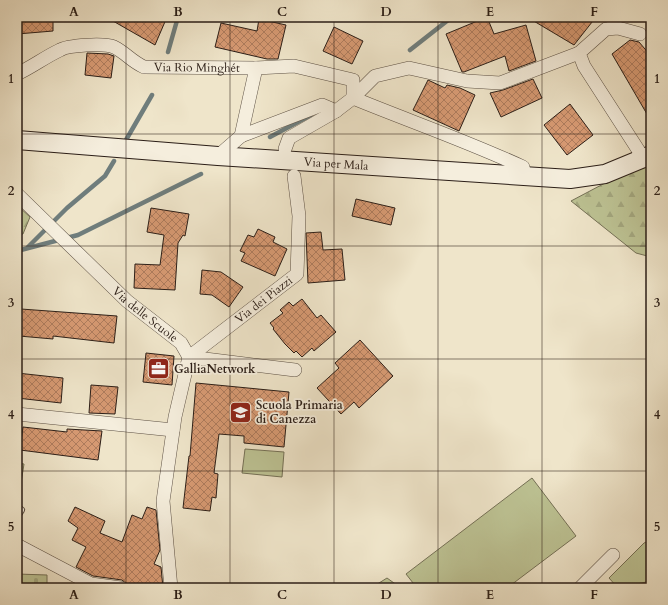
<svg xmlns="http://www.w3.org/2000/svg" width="668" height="605" font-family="Cardo,serif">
	<defs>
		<pattern id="forest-firs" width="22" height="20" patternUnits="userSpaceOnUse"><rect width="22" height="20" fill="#bdc394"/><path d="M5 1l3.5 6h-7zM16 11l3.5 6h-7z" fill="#a3a77f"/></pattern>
		<pattern id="cemetery-stones" width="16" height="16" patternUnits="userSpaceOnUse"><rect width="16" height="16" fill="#bdc394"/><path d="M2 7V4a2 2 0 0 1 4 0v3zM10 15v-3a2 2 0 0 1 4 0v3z" fill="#a3a77f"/></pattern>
		<pattern id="building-cross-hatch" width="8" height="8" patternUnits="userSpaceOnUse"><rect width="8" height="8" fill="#d69972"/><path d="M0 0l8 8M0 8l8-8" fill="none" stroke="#ae7c5d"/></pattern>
	</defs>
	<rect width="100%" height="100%" fill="#efe5ca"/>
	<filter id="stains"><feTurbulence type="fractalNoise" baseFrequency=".005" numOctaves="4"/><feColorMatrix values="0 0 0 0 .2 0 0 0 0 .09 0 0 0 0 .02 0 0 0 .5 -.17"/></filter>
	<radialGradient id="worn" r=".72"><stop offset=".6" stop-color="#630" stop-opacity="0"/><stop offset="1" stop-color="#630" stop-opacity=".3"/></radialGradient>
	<path fill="#bdc394" stroke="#747056" d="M 245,449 L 284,452 L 282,477 L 242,473 Z
		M 17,463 L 24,464 L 18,502 L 17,502 Z
		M 532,478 L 576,536 L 507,588 L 417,588 L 406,574 Z
		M 651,540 L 651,581 L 618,588 L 609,578 L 644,543 Z
		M 387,578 L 401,588 L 371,588 Z"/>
	<path fill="url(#forest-firs)" stroke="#747056" d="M 651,166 L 651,257 L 636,253 L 571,201 L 624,173 Z
		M 17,205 L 30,217 L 23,234 L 17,235 Z"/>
	<path fill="url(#cemetery-stones)" stroke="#747056" d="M 17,574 L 47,575 L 47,588 L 17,588 Z"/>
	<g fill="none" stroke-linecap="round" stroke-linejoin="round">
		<path stroke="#6f7d7c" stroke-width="4.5" d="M 410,50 L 452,17
			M 168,52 L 178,17
			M 270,137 L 311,115
			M 126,140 L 152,95
			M 27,248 L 67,208 L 105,176 L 114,161
			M 17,251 L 78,235 L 201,174"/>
	</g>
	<path fill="url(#building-cross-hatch)" stroke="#2b1e17" d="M 17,17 L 53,17 L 53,31 L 17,34 Z
		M 106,17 L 167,17 L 155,45 Z
		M 487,17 L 494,34 L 526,25 L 536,61 L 509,71 L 505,56 L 464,72 L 462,72 L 446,34 Z
		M 527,17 L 596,17 L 574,45 Z
		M 259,19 L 286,25 L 278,59 L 267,59 L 215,47 L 221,23 L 257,31 Z
		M 334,27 L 363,41 L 352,64 L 323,51 Z
		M 630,40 L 639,42 L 651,56 L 651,121 L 612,54 Z
		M 87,53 L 108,54 L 114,56 L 111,78 L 85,75 Z
		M 533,79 L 542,98 L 501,117 L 490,93 L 503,90 Z
		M 428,80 L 445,88 L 447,85 L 460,88 L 475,95 L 459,131 L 413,110 Z
		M 570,104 L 593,135 L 567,155 L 544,125 Z
		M 356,199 L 395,208 L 391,225 L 352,216 Z
		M 151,208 L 189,214 L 185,236 L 183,235 L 178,243 L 175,290 L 134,288 L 135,264 L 160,265 L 164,235 L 147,232 Z
		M 258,229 L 275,237 L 273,242 L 287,249 L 275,276 L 241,261 L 245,253 L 240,251 L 248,235 L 254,237 Z
		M 321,232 L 323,250 L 342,249 L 345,280 L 308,283 L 306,233 Z
		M 202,270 L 221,272 L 243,287 L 229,307 L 212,295 L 200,294 Z
		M 302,299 L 317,318 L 321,315 L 336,332 L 314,351 L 312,348 L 302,357 L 296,351 L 294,353 L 285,344 L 273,329 L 274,328 L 270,323 L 283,313 L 280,310 L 289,302 L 293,306 Z
		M 21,309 L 117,316 L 114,343 L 53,336 L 53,339 L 19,336 Z
		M 360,340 L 393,376 L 359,408 L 354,402 L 341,414 L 317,388 L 339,368 L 335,363 Z
		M 146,353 L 174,356 L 172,385 L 143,382 Z
		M 17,373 L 63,378 L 61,403 L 17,398 Z
		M 196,383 L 289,392 L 284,447 L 244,443 L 244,436 L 219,434 L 214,473 L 218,474 L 216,498 L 212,497 L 210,511 L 183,508 L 189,456 L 190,456 Z
		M 91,385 L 118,387 L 115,414 L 89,413 Z
		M 23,427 L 67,432 L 67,429 L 102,431 L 98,460 L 20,450 Z
		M 75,507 L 105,521 L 100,533 L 122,542 L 132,515 L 142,519 L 147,507 L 156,510 L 160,550 L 154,564 L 161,567 L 163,588 L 129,586 L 122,580 L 93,576 L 76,567 L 86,547 L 72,540 L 78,528 L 68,521 Z"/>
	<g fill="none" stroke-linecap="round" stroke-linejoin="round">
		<defs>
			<path id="lane" d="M 605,17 L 616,26
				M 17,508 L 21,510 L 17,516"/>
			<g id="street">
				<path d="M 640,34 L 618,28 L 606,29 L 579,53 L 584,66 L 644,159"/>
				<path id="s1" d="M 17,74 C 32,67 45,57 60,50 C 68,45 105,43 114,47 C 126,53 131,61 144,67 L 256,68 L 294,66 L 353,80 L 353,98"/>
				<path d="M 353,98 C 409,121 467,141 523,167 L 525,176"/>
				<path d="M 241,136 L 322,105 L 336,111 L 353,98 L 375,76 L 409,68 L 467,81 L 500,83 L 579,53"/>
				<path d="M 285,149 L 289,138 L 336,111"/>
				<path d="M 218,156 L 241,136 L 256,68"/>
				<path id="s2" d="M 17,194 L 127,301 L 181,343 L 189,357 L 175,417 L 163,501 L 171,588"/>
				<path id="s3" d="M 189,357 L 297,274 L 299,216 L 294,176"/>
				<path d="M 189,357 L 295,370"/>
				<path d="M 17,414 L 173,430"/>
				<path d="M 17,545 L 91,584 L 121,588"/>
				<path d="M 580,588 L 613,555"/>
			</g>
			<g id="secondary">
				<path id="s4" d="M 17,140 L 218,156 L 570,179 L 605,174 L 651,155"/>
			</g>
		</defs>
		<use href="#lane" stroke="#5c5044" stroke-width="8"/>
		<use href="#street" stroke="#5c5044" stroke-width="14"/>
		<use href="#secondary" stroke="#2b1e17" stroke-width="20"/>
		<use href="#lane" stroke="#f5eedd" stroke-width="6"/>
		<use href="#street" stroke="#f5eedd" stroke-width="13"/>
		<use href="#secondary" stroke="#f5eedd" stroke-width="18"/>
	</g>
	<path fill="none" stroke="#2b1e17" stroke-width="1" stroke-opacity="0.55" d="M 126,17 L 126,588M 230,17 L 230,588M 334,17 L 334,588M 438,17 L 438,588M 542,17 L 542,588M 17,134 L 651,134M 17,246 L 651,246M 17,359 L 651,359M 17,471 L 651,471"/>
	<defs>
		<symbol id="office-square" viewBox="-11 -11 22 22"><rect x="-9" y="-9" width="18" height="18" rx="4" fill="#8f2418" stroke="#f5eedd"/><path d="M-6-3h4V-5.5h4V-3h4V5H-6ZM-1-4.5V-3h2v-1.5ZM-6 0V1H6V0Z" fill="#fff"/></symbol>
		<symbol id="school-square" viewBox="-11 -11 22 22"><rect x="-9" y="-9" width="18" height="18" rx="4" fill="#8f2418" stroke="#f5eedd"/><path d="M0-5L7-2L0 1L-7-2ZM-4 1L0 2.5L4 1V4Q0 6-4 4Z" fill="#fff"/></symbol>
	</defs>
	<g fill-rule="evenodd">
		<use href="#office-square" x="146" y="356" width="25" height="25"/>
		<use href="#school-square" x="228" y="400" width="25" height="25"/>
	</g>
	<g text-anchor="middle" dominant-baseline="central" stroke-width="3.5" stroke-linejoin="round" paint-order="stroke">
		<g font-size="12" fill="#2b1e17" stroke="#f5eedd">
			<text stroke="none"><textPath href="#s1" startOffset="193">Via Rio Minghét</textPath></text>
			<text stroke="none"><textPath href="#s4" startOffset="320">Via per Mala</textPath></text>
			<text stroke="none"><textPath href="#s3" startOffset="94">Via dei Piazzi</textPath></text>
			<text stroke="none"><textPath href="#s2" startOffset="176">Via delle Scuole</textPath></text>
		</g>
		<g font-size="12" font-weight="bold" fill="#2b1e17" stroke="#f5eedd" text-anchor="start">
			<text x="174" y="369">GalliaNetwork</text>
			<text x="256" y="405">Scuola Primaria<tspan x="256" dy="14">di Canezza</tspan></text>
		</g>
	</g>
	<rect width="668" height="605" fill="none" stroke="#efe5ca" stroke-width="44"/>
	<rect x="22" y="22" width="624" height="561" fill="none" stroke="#2b1e17" stroke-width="1.5"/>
	<g font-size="13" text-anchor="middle" font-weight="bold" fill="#2b1e17">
		<text x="74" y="16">A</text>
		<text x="178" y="16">B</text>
		<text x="282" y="16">C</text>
		<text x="386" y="16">D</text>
		<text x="490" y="16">E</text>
		<text x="594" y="16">F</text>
		<text x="11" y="83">1</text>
		<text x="657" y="83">1</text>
		<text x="11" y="195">2</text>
		<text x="657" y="195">2</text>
		<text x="11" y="307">3</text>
		<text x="657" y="307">3</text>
		<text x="11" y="419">4</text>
		<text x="657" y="419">4</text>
		<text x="11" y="531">5</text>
		<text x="657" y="531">5</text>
		<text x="74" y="599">A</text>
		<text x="178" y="599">B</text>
		<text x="282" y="599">C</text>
		<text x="386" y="599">D</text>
		<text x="490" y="599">E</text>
		<text x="594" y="599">F</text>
	</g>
	<rect width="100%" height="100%" filter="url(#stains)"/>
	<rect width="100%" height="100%" fill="url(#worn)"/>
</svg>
